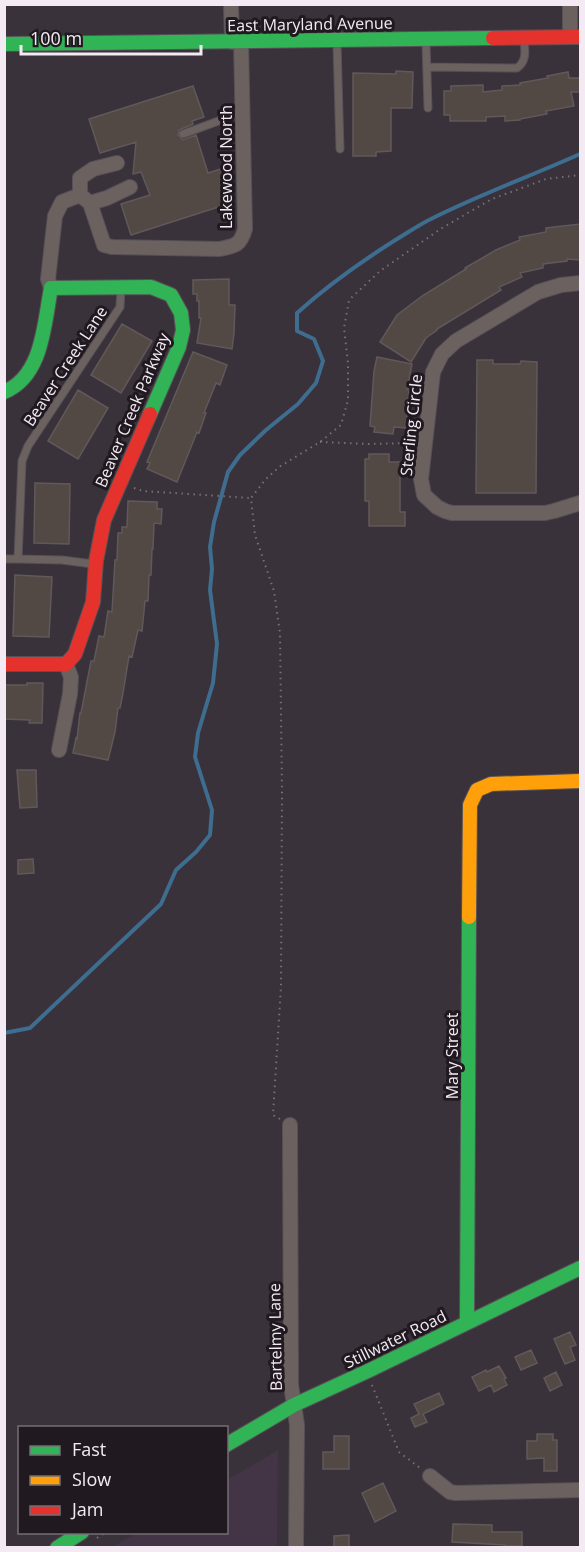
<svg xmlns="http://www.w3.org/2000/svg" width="585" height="1552" font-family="'Open Sans',sans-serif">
	<rect width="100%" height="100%" fill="#39323a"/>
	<path fill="#433446" d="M 278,1450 L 277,1547 L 112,1547 L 137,1533 L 226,1532 L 227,1480 Z"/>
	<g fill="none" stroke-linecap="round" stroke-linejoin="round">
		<path stroke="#3e6d8f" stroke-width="4" d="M 4,1033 L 30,1028 L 161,904 L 176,870 L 196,852 L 210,835 L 212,810 L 195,757 L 198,733 L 213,683 L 217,644 L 210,590 L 212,569 L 210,547 L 214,522 L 228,472 L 240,455 L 266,430 L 298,404 L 316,383 L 323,361 L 314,339 L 297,331 L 297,313 C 328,285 362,261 397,239 C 409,232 420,224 433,218 C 481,194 531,176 580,154"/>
	</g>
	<path fill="#524844" stroke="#60595a" stroke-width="1.5" d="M 396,71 L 413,72 L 412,108 L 391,108 L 391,151 L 376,152 L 376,156 L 353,156 L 353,73 L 396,74 Z
		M 568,72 L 569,78 L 580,78 L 580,92 L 571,92 L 574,106 L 546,111 L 547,114 L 520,119 L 520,120 L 505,121 L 505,116 L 486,117 L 486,121 L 450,121 L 450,115 L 444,115 L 444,91 L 451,91 L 451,86 L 483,85 L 483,92 L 502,90 L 502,86 L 520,85 L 520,83 L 548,78 L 547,76 Z
		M 193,86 L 204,117 L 192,121 L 193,124 L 179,130 L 178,135 L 183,140 L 196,135 L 208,173 L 224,168 L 234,202 L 131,235 L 121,204 L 150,195 L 141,172 L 133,174 L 136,142 L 100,153 L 89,119 Z
		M 580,224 L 580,260 L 567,259 L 567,261 L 543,264 L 543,268 L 520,273 L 522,277 L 499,287 L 501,290 L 437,329 L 437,330 L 426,338 L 411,362 L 380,342 L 397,315 L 422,296 L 466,269 L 465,268 L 496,250 L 520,240 L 519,237 L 546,232 L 546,228 Z
		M 229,279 L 229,305 L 235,305 L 234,333 L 232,349 L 197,343 L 201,318 L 199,318 L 199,301 L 197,301 L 197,294 L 193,294 L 193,280 Z
		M 122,324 L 152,341 L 121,393 L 91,375 Z
		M 193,352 L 227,365 L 220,385 L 216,383 L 204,413 L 206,413 L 199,433 L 197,432 L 177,482 L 147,469 L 150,463 L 147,462 Z
		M 377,357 L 412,364 L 407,389 L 409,389 L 406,428 L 394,427 L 393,434 L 374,432 L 375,427 L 370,426 L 374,371 Z
		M 477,360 L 493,360 L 493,364 L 520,364 L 521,361 L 537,362 L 536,493 L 476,493 Z
		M 78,390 L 108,408 L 78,459 L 48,441 Z
		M 369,454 L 389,454 L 389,462 L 400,462 L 400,512 L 405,512 L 405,526 L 369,526 L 369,501 L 365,501 L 365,459 L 369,459 Z
		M 35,483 L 70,484 L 69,544 L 34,543 Z
		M 128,501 L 157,502 L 157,509 L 162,509 L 161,524 L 154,523 L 153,549 L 152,549 L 151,575 L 149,575 L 148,601 L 145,601 L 142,631 L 138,630 L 132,657 L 129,656 L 123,693 L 120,708 L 118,708 L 115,732 L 108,760 L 73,753 L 76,738 L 77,739 L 80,713 L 81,713 L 91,661 L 94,661 L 99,636 L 104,637 L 108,611 L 112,612 L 115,560 L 117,560 L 118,533 L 122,533 L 122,527 L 127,527 Z
		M 15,575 L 52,577 L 49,637 L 13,636 Z
		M 27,683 L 43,683 L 42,723 L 29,723 L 30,720 L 4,719 L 4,685 L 27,685 Z
		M 17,770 L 36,770 L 37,807 L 20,808 Z
		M 33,859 L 34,873 L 18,874 L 18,860 Z
		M 570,1332 L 576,1345 L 570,1347 L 575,1360 L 565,1364 L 554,1339 Z
		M 531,1350 L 537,1363 L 521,1370 L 515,1357 Z
		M 499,1366 L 506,1378 L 504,1379 L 507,1385 L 494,1392 L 491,1385 L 479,1391 L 472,1377 L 486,1370 L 487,1372 Z
		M 556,1372 L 562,1385 L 550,1391 L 544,1378 Z
		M 439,1393 L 444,1404 L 423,1414 L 427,1422 L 415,1427 L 411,1418 L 419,1414 L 414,1404 Z
		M 537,1434 L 553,1434 L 553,1440 L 557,1440 L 557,1471 L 544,1471 L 544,1458 L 527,1459 L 527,1441 L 537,1441 Z
		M 334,1436 L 349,1436 L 349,1469 L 323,1469 L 323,1452 L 334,1452 Z
		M 383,1483 L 396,1511 L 375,1522 L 362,1493 Z
		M 453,1524 L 492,1525 L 492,1532 L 522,1532 L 522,1546 L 505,1546 L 505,1545 L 452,1542 Z
		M 349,1535 L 349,1548 L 334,1548 L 334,1536 Z"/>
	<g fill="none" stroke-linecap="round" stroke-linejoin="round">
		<defs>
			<path id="lane" d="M 426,42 L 428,108
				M 337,43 L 340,149
				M 427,67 L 517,68 C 527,61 525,51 524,40
				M 183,134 L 243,112
				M 4,559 L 18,559
				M 93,564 L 62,560 L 18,559 L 22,461 L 28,446 L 120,307 L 121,290"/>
			<path id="street" d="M 231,4 L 232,42
				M 570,4 L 570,37
				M 80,195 L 80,178 L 93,169 L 117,163
				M 90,203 L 107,198 L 130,187
				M 580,283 L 561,285 L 538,292 L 456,341 L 442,354 L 433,372 L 421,479 L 424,495 L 437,507 L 445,511 L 452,513 L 545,513 L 554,511 L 580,503
				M 51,288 L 48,279 L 55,216 L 62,202 L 80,195 L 90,203 L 104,245 L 112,247 L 219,249 C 235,246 240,246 245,229 L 241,42
				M 59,750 L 70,694 L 71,677 L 66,664
				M 290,1125 L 291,1385 L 297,1425 L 296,1548
				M 430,1476 L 450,1492 L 456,1493 L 580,1490"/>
			<path id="fast" d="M 4,44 L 493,38
				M 4,392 C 43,376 44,324 51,288 L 151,287 L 171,295 L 181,313 L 183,330 L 179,347 L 150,414
				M 467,1322 L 469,917
				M 226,1445 L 294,1405 L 370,1370 L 580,1268
				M 57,1548 L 82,1532"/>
			<path id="slow" d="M 469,917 L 470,805 L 477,790 L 491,784 L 580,781"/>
			<path id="jam" d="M 493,38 L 580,37
				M 4,664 L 66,664 L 75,654 L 93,602 L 96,561 L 104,520 L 150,414"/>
		</defs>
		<use href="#lane" stroke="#565057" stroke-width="9"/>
		<use href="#street" stroke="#565057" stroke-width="16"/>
		<use href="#fast" stroke="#565057" stroke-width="16"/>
		<use href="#slow" stroke="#565057" stroke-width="16"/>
		<use href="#jam" stroke="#565057" stroke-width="16"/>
		<path stroke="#777172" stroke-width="2" stroke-dasharray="1.5 4.5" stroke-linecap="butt" d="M 320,442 L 368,444 L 413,443
			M 134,488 L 143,491 L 250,498
			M 280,1119 L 273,1115 L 281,986 L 282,792 L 280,633 L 274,591 L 255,535 L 251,498 L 265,480 L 279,467 L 320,442 L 341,425 L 348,400 L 348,363 L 344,328 L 349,300 L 380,271 L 442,228 L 492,199 L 546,179 L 580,175
			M 372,1385 L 399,1452 L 420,1468
			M 97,1538 L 106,1532"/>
		<use href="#lane" stroke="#6b6260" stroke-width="7"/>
		<use href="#street" stroke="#6b6260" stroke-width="14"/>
		<use href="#fast" stroke="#30b455" stroke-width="14"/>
		<use href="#slow" stroke="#ff9f0a" stroke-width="14"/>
		<use href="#jam" stroke="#e5322d" stroke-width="14"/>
	</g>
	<g text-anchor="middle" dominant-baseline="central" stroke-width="6" stroke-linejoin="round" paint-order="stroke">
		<g font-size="16" fill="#f3eaf4" stroke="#201a20">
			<text transform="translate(310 24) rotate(-1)">East Maryland Avenue</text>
			<text transform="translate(226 167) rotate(-90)">Lakewood North</text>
			<text transform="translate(65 366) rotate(-57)">Beaver Creek Lane</text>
			<text transform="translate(132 410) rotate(-67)">Beaver Creek Parkway</text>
			<text transform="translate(411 425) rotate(-84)">Sterling Circle</text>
			<text transform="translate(452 1056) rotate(-90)">Mary Street</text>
			<text transform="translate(275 1337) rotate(-91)">Bartelmy Lane</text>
			<text transform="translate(395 1339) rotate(-26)">Stillwater Road</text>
		</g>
	</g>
	<rect width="585" height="1552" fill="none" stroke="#f3eaf4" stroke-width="12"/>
	<rect x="18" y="1426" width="210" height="108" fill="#201a20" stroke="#746d75" stroke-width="1.5"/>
	<rect x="30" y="1446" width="30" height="9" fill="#30b455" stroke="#746d75" stroke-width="1.5"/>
	<text x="72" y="1456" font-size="18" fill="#f3eaf4">Fast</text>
	<rect x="30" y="1476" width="30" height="9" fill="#ff9f0a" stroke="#746d75" stroke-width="1.5"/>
	<text x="72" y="1486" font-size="18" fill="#f3eaf4">Slow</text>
	<rect x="30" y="1506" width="30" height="9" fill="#e5322d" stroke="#746d75" stroke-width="1.5"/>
	<text x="72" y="1516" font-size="18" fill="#f3eaf4">Jam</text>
	<path d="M21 45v9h180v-9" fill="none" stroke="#f3eaf4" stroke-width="3"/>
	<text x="30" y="45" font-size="18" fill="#f3eaf4" stroke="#201a20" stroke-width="4.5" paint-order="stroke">100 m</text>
</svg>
